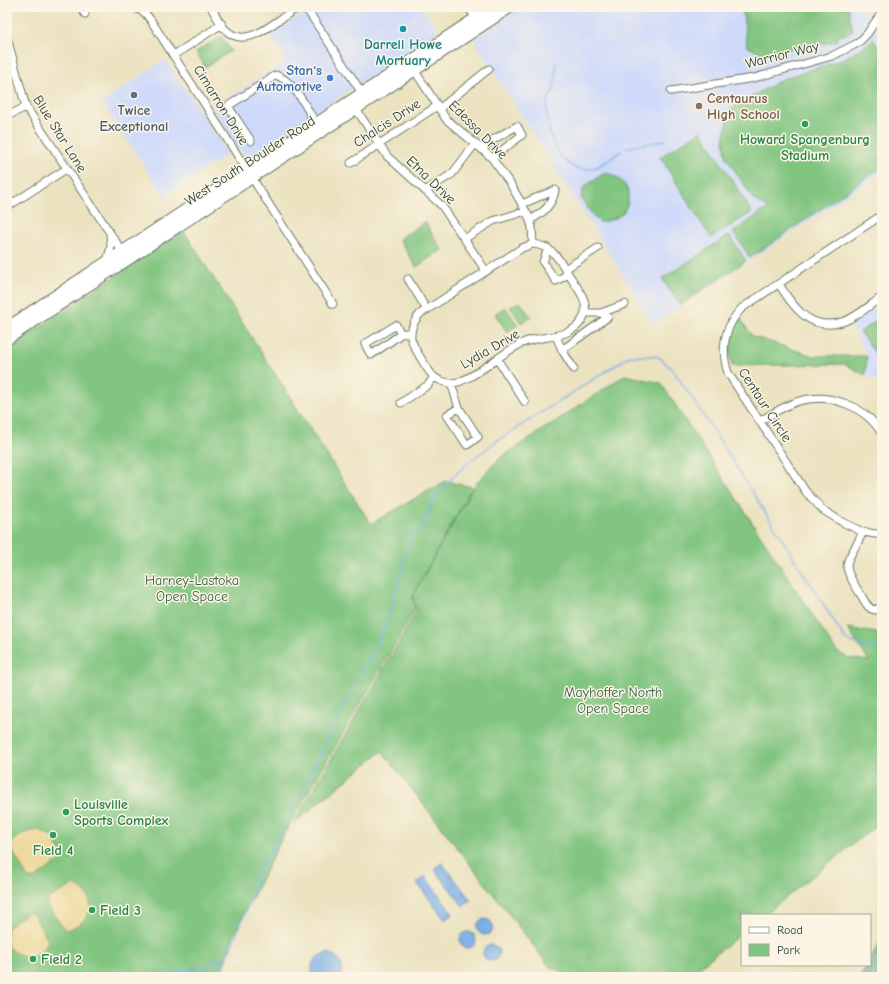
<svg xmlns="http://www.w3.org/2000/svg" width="889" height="984" font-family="'Comic Neue',sans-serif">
	<rect width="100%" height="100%" fill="#fcf5e5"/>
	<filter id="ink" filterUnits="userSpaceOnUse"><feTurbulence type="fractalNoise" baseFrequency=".025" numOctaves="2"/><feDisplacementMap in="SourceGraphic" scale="8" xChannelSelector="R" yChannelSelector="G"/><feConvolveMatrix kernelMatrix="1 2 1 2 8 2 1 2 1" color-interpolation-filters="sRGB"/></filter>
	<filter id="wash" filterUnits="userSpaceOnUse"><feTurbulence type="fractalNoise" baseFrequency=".012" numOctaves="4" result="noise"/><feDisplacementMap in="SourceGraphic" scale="16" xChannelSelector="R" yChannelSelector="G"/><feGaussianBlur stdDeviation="0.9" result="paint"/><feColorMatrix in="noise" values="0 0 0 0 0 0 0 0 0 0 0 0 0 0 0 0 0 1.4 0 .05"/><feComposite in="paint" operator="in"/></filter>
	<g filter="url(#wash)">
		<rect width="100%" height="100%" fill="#ebe2c0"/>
		<path fill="#cfdafa" d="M 313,7 L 422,7 L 436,26 L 435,34 L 245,159 L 213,108 L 287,61 L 270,35 Z
			M 521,7 L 861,7 L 882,40 L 882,172 L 654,324 L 473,39 Z
			M 165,59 L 228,154 L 164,196 L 102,103 Z
			M 882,304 L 882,384 L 865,375 L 867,356 L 851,325 Z"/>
		<path fill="#81c580" stroke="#50815a" d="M 742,7 L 848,7 L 853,31 L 837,37 L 837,41 L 761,54 L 747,46 Z
			M 221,36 L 231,51 L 205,67 L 196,52 Z
			M 873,39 L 882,53 L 882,167 L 750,258 L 733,232 L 768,208 L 754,200 L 726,157 L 724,139 L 730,109 L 783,79 L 841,60 L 862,48 Z
			M 701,131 L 752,212 L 711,238 L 660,157 Z
			M 606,172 C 613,176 620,178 624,184 C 628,189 629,194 628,199 C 627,215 615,220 600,222 L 594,217 L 581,198 L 584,187 Z
			M 425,222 L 442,250 L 416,267 L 399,239 Z
			M 183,230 L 371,524 L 445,481 L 472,487 L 412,596 L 415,610 L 284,834 L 234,934 L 219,977 L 7,977 L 7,349 Z
			M 729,235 L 746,261 L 680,305 L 662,279 Z
			M 520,302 L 531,317 L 521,323 L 510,307 Z
			M 505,307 L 518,325 L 507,332 L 495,314 Z
			M 882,317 L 882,363 L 860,332 Z
			M 740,318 L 752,336 L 813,356 L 867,356 L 865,375 L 845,364 L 732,366 C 727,345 729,336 740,318 Z
			M 625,375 L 661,383 L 836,651 L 848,658 L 869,661 L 847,628 L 882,634 L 882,821 L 764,915 L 742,915 L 742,933 L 687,977 L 575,977 L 550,967 L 382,751 L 294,823 L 417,611 L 413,596 L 473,487 L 500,458 Z"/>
		<path fill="#68aa6e" stroke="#447451" d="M 879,943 L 882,943 L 882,977 L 860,977 L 867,965 L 870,965 L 870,959 Z"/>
		<path fill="#eeda9e" stroke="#868c69" d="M 39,830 L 53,837 L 63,858 L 34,879 L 28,878 L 9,845 L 24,833 Z
			M 7,875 L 15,886 L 14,892 L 7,897 Z
			M 74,885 C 102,899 91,924 65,930 L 47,905 L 48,899 Z
			M 27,913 L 33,914 L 48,941 C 40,959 19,960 7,946 L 7,928 Z"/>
		<path fill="#79aee7" stroke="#4c768e" d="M 442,863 L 471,900 L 463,906 L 434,869 Z
			M 425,876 L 453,914 L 445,920 L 417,883 Z
			M477 927a8 8 0 1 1 16 0a8 8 0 1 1-16 0Z
			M460 940a8 8 0 1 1 16 0a8 8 0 1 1-16 0Z
			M483 953a8 8 0 1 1 16 0a8 8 0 1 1-16 0Z
			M 328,953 C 340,956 345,965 340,977 L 314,977 C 308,965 315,954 328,953 Z"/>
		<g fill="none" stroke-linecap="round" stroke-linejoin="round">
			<path stroke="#79aee7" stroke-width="1.5" d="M 556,63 C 556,72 556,82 553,91 C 551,96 548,99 547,105 C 545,129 558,173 589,169 C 600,168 612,157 621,151
				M 626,148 L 666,140
				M 149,977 L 208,966 L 227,954
				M 219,977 L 252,896 L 256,876 L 306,784 L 341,710 L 369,661 L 388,619 L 411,536 L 425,524 L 434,497 L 463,467 L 495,442 L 630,356 L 655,356 L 660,358 L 673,370 L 704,416 L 846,640 L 870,648 L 882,647
				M 872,977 L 874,962 L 882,958"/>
		</g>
	</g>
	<g filter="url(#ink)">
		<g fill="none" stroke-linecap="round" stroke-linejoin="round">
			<defs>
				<path id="street" d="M 80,7 L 85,14
					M 134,7 L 145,13 L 150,19 L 333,304
					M 211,7 C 215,14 219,22 224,28 C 243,50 268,27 285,16 C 291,12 296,7 304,9 L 308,11 L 362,93
					M 468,7 L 476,18
					M 7,38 L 26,107 L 124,254
					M 174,55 L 222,24
					M 413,68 L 446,119 L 491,157 L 511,185 L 528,215 L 532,227 L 533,244
					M 671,91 L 754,78 L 832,56 L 858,43 L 867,34 L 882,12
					M 356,109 L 387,156 L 442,206 L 486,271
					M 439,109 L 489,69
					M 7,116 L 26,107
					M 251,141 L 228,106 L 276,75 C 296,82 307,110 318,127
					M 483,149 L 491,141 L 517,126 L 522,135 L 492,158
					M 351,163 L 437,106
					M 425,191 L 452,174 L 475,144
					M 522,204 L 555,190 C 553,204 542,214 530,220
					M 7,207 L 66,169
					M 882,215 L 742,308 C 724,327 720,348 728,373 L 806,492 L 823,510 L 842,522 L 863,532 L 882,535
					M 464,239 L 493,221 L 526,211
					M 533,244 C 555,246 562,265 573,281 C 581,293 591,306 582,320 C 571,339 543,335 525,342 C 505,349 470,384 451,383 C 446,383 438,380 434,377 C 428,371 413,347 411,338 C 410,328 414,321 420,314 L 522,248 Z
					M 548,248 L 543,262 L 556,281 L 568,274
					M 107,261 L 111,247 L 110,234
					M 565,269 L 598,248
					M 408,279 L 427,310
					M 779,284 C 794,309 812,333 845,321 C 858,316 870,305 882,297
					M 601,313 L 625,304
					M 401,334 L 396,325 L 365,344 L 371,355 L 401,334 L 411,332
					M 556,336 L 562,350 L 574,369
					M 562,350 L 608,317 L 601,313 L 585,313
					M 497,359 L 525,402
					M 451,383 L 459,408 L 478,437 L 467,445 L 447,415 L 459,408
					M 401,403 L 428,385 L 434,377
					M 760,421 C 772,414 785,405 799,401 C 829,392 866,406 882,434
					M 863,532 C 847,566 838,560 861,595 C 865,602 868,609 875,610 L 882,607"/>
				<path id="primary" d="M 7,328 L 493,7
					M 7,339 L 510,7"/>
			</defs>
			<use href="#street" stroke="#667765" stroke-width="9"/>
			<use href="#primary" stroke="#667765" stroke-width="13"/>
			<use href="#street" stroke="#fff" stroke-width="7"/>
			<use href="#primary" stroke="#fff" stroke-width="11"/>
		</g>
	</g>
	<circle fill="#0f9aa8" stroke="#fcf5e5" stroke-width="1.5" cx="403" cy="29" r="4"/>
	<circle fill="#3f7fe0" stroke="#fcf5e5" stroke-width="1.5" cx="330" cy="78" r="4"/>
	<circle fill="#5c6f8a" stroke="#fcf5e5" stroke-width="1.5" cx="134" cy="95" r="4"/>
	<circle fill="#8d6e63" stroke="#fcf5e5" stroke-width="1.5" cx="699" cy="106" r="4"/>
	<g fill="#2e9e5b" stroke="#fcf5e5" stroke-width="1.5">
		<circle cx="805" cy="124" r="4"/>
		<circle cx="66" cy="812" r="4"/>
		<circle cx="53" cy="835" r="4"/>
		<circle cx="92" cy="910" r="4"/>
		<circle cx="33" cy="959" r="4"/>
	</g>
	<g text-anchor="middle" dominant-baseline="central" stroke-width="3" stroke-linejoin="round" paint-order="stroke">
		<g font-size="14" font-weight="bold" fill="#0d838f" stroke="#fcf5e5">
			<text x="403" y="44">Darrell Howe<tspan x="403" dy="16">Mortuary</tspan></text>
		</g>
		<g font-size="14" fill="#1f3d34" stroke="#fcf5e5">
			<text transform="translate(782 55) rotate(-14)">Warrior Way</text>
			<text transform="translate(221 105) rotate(58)">Cimarron Drive</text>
			<text transform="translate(387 123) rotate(-33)">Chalcis Drive</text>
			<text transform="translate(478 130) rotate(45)">Edessa Drive</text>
			<text transform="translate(60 134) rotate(58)">Blue Star Lane</text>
			<text transform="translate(250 161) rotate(-33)">West South Boulder Road</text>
			<text transform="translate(431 180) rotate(44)">Etna Drive</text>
			<text transform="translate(490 349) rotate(-30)">Lydia Drive</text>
			<text transform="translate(765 405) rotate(57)">Centaur Circle</text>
		</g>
		<g font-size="14" font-weight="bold" fill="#366cbe" stroke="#fcf5e5" text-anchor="end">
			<text x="322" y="70">Stan's<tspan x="322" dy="16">Automotive</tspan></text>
		</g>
		<g font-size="14" font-weight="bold" fill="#785e54" stroke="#fcf5e5" text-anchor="start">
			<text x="707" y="98">Centaurus<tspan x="707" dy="16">High School</tspan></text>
		</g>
		<g font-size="14" font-weight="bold" fill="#4e5e75" stroke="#fcf5e5">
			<text x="134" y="110">Twice<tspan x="134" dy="16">Exceptional</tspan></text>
		</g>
		<g font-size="14" font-weight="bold" fill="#27864d" stroke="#fcf5e5" text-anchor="start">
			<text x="805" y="139" text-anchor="middle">Howard Spangenburg<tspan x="805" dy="16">Stadium</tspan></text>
			<text x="74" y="804">Louisville<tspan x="74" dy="16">Sports Complex</tspan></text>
			<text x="53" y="850" text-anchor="middle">Field 4</text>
			<text x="100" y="910">Field 3</text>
			<text x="41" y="959">Field 2</text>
		</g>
		<g font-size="14" fill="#385f47" stroke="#fcf5e5">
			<text x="192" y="580">Harney-Lastoka<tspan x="192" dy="16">Open Space</tspan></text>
			<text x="613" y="692">Mayhoffer North<tspan x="613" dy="16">Open Space</tspan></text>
		</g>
	</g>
	<rect width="889" height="984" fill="none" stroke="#fcf5e5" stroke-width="24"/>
	<rect x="741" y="914" width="130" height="52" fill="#fcf5e5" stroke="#a4ab9e"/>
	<rect x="749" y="927" width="20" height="6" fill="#ffffff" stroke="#a4ab9e"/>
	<text x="777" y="934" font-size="12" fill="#1f3d34">Road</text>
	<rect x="749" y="944" width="20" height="12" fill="#81c580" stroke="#a4ab9e"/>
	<text x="777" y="954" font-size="12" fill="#1f3d34">Park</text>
</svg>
